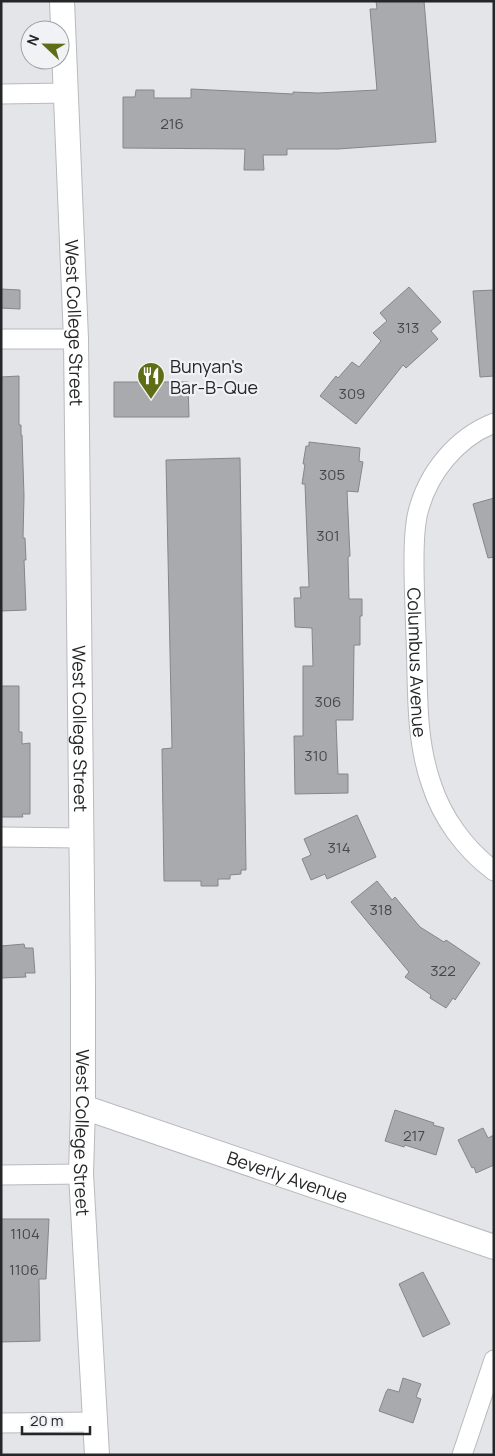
<svg xmlns="http://www.w3.org/2000/svg" width="495" height="1456" font-family="Manrope,sans-serif">
	<rect width="100%" height="100%" fill="#e3e5e9"/>
	<path fill="#a8aaad" stroke="#848689" d="M 376,1 L 424,1 L 436,142 L 338,149 L 287,149 L 287,155 L 263,155 L 264,170 L 244,170 L 245,149 L 123,148 L 123,97 L 135,97 L 136,90 L 154,90 L 154,98 L 191,98 L 191,89 L 293,94 L 293,92 L 318,93 L 377,90 L 370,9 L 377,9 Z
		M 409,287 L 441,322 L 431,331 L 438,339 L 406,368 L 403,365 L 356,424 L 320,396 L 336,376 L 338,378 L 352,362 L 359,367 L 381,341 L 373,333 L 387,321 L 380,313 Z
		M 1,289 L 20,290 L 20,309 L 1,308 Z
		M 494,290 L 494,376 L 480,377 L 473,291 Z
		M 19,376 L 19,425 L 21,425 L 21,435 L 22,435 L 24,496 L 23,538 L 25,538 L 26,560 L 24,560 L 26,610 L 1,611 L 1,377 Z
		M 114,382 L 188,382 L 189,417 L 114,417 Z
		M 309,442 L 360,448 L 359,461 L 363,462 L 358,492 L 347,491 L 350,556 L 348,557 L 349,599 L 362,599 L 362,616 L 360,616 L 360,645 L 354,645 L 353,720 L 336,720 L 338,774 L 348,774 L 348,793 L 295,794 L 294,736 L 303,736 L 303,666 L 313,666 L 312,628 L 295,627 L 294,598 L 301,598 L 300,587 L 309,587 L 305,484 L 302,484 L 305,464 L 303,464 L 306,446 L 309,446 Z
		M 240,458 L 246,870 L 241,870 L 241,874 L 230,875 L 230,879 L 218,879 L 218,886 L 201,886 L 201,881 L 164,881 L 162,749 L 172,748 L 166,460 Z
		M 494,498 L 494,557 L 488,558 L 473,504 Z
		M 1,686 L 19,686 L 19,732 L 22,732 L 22,744 L 30,743 L 30,814 L 22,814 L 23,817 L 1,817 Z
		M 357,815 L 376,857 L 327,879 L 325,874 L 311,880 L 302,859 L 311,855 L 304,839 Z
		M 377,881 L 392,900 L 395,897 L 420,927 L 444,942 L 446,940 L 480,963 L 455,1000 L 453,998 L 446,1008 L 430,998 L 431,995 L 405,977 L 409,972 L 351,902 Z
		M 24,944 L 25,948 L 33,948 L 35,973 L 25,973 L 26,977 L 1,978 L 1,946 Z
		M 395,1110 L 434,1123 L 433,1125 L 444,1128 L 436,1155 L 405,1145 L 404,1147 L 385,1141 Z
		M 483,1128 L 488,1138 L 494,1135 L 494,1165 L 476,1173 L 474,1167 L 472,1168 L 458,1140 Z
		M 1,1219 L 49,1219 L 46,1279 L 39,1279 L 40,1341 L 1,1342 Z
		M 423,1272 L 450,1324 L 423,1337 L 399,1284 Z
		M 403,1378 L 421,1384 L 416,1397 L 421,1399 L 413,1423 L 379,1411 L 386,1392 L 388,1389 L 399,1392 Z"/>
	<g fill="none" stroke-linecap="round" stroke-linejoin="round">
		<defs>
			<g id="minor">
				<path d="M 1,94 L 66,93"/>
				<path d="M 1,339 L 76,339"/>
				<path id="s1" d="M 494,423 C 456,438 428,473 418,512 C 414,528 414,545 414,561 C 414,586 415,611 416,637 C 418,685 415,737 431,783 C 442,818 465,849 494,871"/>
				<path d="M 1,837 L 81,838"/>
				<path d="M 1,1175 L 81,1174"/>
				<path d="M 1,1423 L 95,1422"/>
				<path d="M 462,1455 L 494,1360"/>
			</g>
			<g id="tertiary">
				<path id="s2" d="M 62,1 L 76,339 L 83,982 L 83,1107 L 81,1174 L 97,1455"/>
				<path id="s3" d="M 83,1107 L 494,1247"/>
			</g>
		</defs>
		<use href="#minor" stroke="#b9babe" stroke-width="21"/>
		<use href="#tertiary" stroke="#b9babe" stroke-width="26"/>
		<use href="#minor" stroke="#fff" stroke-width="19"/>
		<use href="#tertiary" stroke="#fff" stroke-width="24"/>
	</g>
	<defs>
		<symbol id="restaurant-pin" viewBox="-11 -11 22 30"><path d="M0 17L-7.5 6A9.5 9.5 0 1 1 7.5 6Z" fill="#606d17" stroke="#f1f2f6"/><path d="M-5-6h1v4h1v-4h1v4h1v-4h1v5L-1.5 .5V6h-2V.5L-5-1ZM5-6V6H3V1.5H1.5Q1.5-4 5-6Z" fill="#fff"/></symbol>
	</defs>
	<g fill-rule="evenodd">
		<use href="#restaurant-pin" x="135" y="360" width="32" height="43"/>
	</g>
	<g text-anchor="middle" dominant-baseline="central" stroke-width="4.5" stroke-linejoin="round" paint-order="stroke">
		<g font-size="15" fill="#464748">
			<text x="172" y="123">216</text>
			<text x="408" y="327">313</text>
			<text x="352" y="393">309</text>
			<text x="332" y="474">305</text>
			<text x="328" y="535">301</text>
			<text x="328" y="701">306</text>
			<text x="316" y="755">310</text>
			<text x="339" y="847">314</text>
			<text x="381" y="909">318</text>
			<text x="443" y="970">322</text>
			<text x="414" y="1135">217</text>
			<text x="25" y="1233">1104</text>
			<text x="24" y="1269">1106</text>
		</g>
		<g font-size="18" fill="#252627" stroke="#f1f2f6">
			<text stroke="none"><textPath href="#s2" startOffset="322">West College Street</textPath></text>
			<text stroke="none"><textPath href="#s1" startOffset="272">Columbus Avenue</textPath></text>
			<text stroke="none"><textPath href="#s2" startOffset="728">West College Street</textPath></text>
			<text stroke="none"><textPath href="#s2" startOffset="1132">West College Street</textPath></text>
			<text stroke="none"><textPath href="#s3" startOffset="216">Beverly Avenue</textPath></text>
		</g>
		<g font-size="18" fill="#252627" stroke="#f1f2f6" text-anchor="start">
			<text x="170" y="366">Bunyan's<tspan x="170" dy="21">Bar-B-Que</tspan></text>
		</g>
	</g>
	<rect width="495" height="1456" fill="none" stroke="#252627" stroke-width="5"/>
	<g transform="translate(45 45) rotate(292)"><circle r="24" fill="#f1f2f6" stroke="#9fa0a3"/>
	<path d="M0-4L9 19L0 12L-9 19Z" fill="#606d17"/>
	<text y="-8" font-size="14" font-weight="bold" text-anchor="middle" fill="#252627">N</text>
	</g>
	<path d="M22 1426v8h68v-8" fill="none" stroke="#252627" stroke-width="2.5"/>
	<text x="30" y="1426" font-size="15" fill="#252627" stroke="#f1f2f6" stroke-width="4" paint-order="stroke">20 m</text>
</svg>
